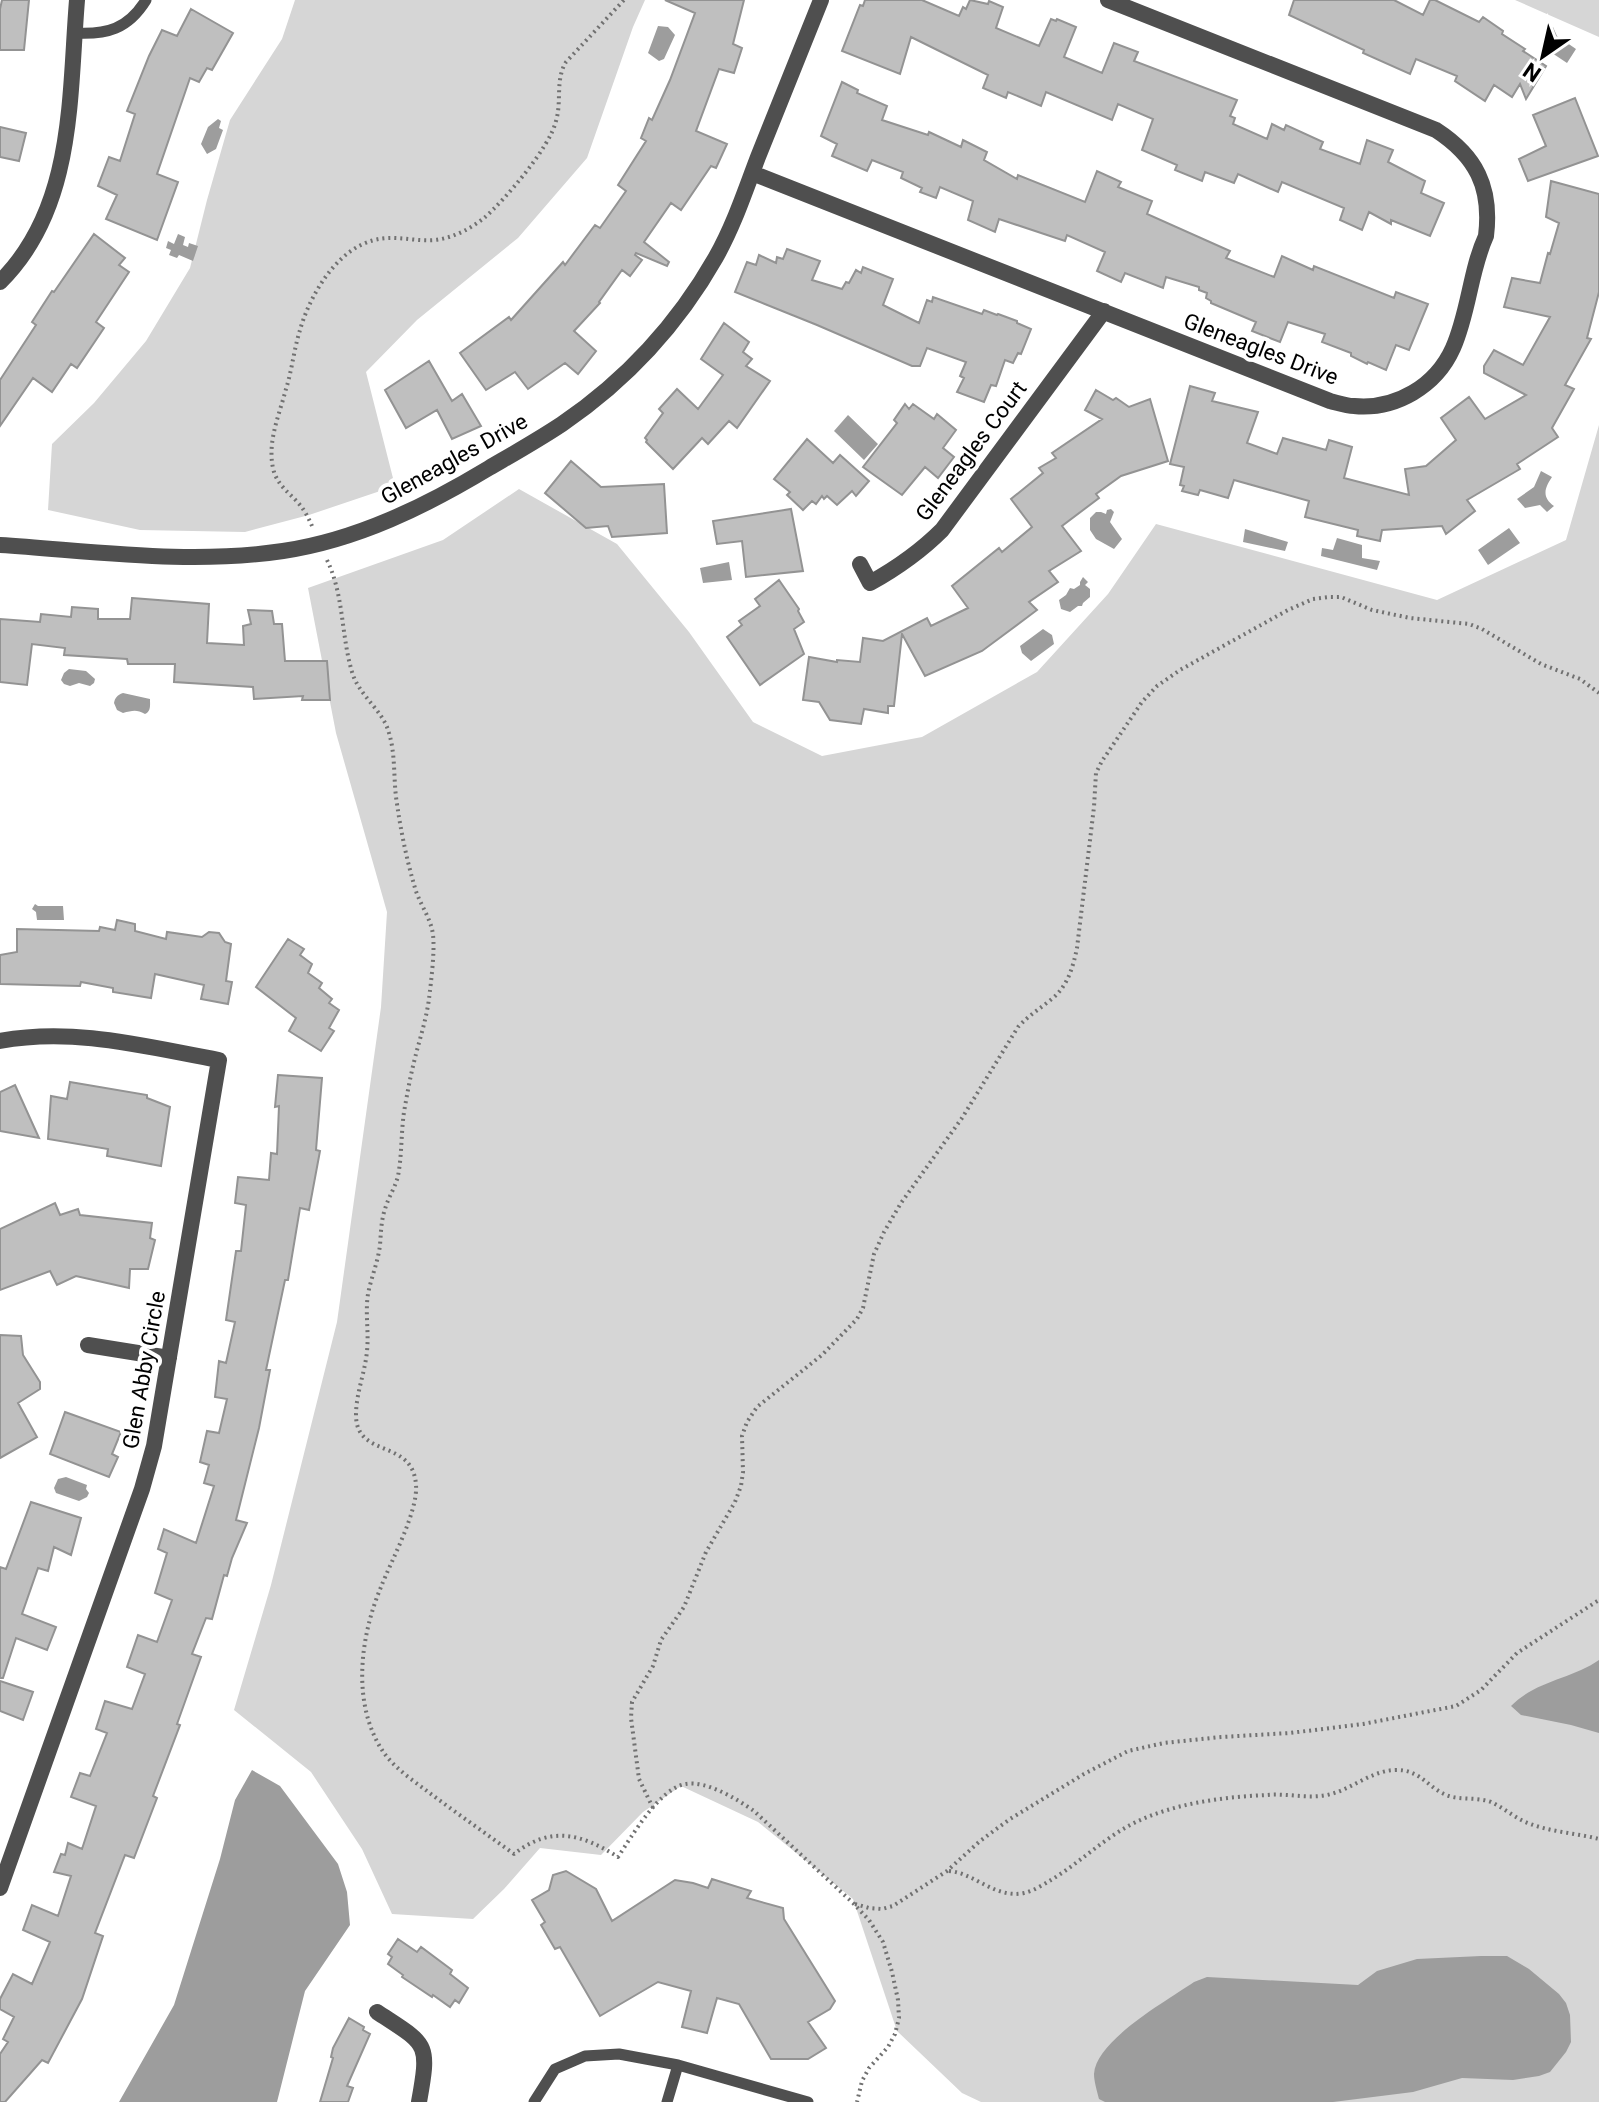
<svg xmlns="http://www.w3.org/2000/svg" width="1599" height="2102" font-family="Roboto,sans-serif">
	<rect width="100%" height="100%" fill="#fff"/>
	<path fill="#d6d6d6" d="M 295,0 L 645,0 L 633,27 L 587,158 L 518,238 L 417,320 L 366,372 L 395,486 L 309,515 L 245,532 L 140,530 L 48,510 L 52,444 L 94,403 L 146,341 L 190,268 L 207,200 L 230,120 L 282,39 Z
		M 1515,0 L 1599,0 L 1599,37 Z
		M 1599,425 L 1599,2102 L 981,2102 L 962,2093 L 897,2031 L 853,1899 L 758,1822 L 681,1786 L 643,1812 L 601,1855 L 540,1848 L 504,1889 L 473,1919 L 392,1914 L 362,1849 L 311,1772 L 234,1710 L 271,1585 L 337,1322 L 381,1007 L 387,912 L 336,733 L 308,588 L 443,540 L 519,489 L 617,544 L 689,632 L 753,722 L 822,756 L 922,737 L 1037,672 L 1108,594 L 1156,524 L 1437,600 L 1566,540 Z"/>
	<path fill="#9d9d9d" d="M 658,26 L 668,27 L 675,35 L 664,59 L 659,61 L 648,53 Z
		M 1553,27 L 1557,36 L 1576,49 L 1567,63 L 1543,47 L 1552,33 L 1549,31 L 1550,28 Z
		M 218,119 L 221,121 L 219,128 L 223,130 L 216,149 L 207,154 L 201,144 L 208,127 Z
		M 178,234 L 185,237 L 183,245 L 188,247 L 189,243 L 198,246 L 193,261 L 179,255 L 177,258 L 169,255 L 171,250 L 166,248 L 168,241 L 174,244 Z
		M 848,415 L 878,444 L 864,460 L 834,431 Z
		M 1541,471 L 1552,477 C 1544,489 1542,497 1554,506 L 1547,512 L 1540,505 L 1525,508 L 1517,499 L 1534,487 Z
		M 1111,509 L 1114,512 L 1110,522 L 1122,539 L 1114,549 L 1096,539 L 1090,530 L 1090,518 L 1096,512 L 1101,512 L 1106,514 L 1107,510 Z
		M 1509,528 L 1520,543 L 1488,565 L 1478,550 Z
		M 1245,529 L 1288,542 L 1285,551 L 1243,542 Z
		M 1337,538 L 1362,545 L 1362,558 L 1380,561 L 1377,570 L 1321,556 L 1322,548 L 1333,550 Z
		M 729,562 L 732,580 L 703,583 L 700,568 Z
		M 1083,577 L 1088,582 L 1085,585 L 1090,589 L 1090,597 L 1083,603 L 1082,606 L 1078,606 L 1070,612 L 1061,609 L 1059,600 L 1066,595 L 1070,588 L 1074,589 L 1080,585 L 1080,582 Z
		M 1043,629 L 1052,635 L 1054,644 L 1031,661 L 1022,653 L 1020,646 Z
		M 69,669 L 86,671 L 95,679 L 94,683 L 90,686 L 79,683 L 70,686 L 64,684 L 61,680 L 64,673 Z
		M 123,693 L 150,699 C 150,706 151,711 145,714 C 136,709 132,711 123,713 L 117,710 L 114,703 C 115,698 117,695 123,693 Z
		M 35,904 L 38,906 L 63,906 L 64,920 L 37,920 L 36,912 L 32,909 Z
		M 66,1477 L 87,1485 L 86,1489 L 89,1493 L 87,1497 L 79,1501 L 56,1493 L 54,1488 L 58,1479 Z
		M 1599,1660 L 1599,1733 L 1571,1725 L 1521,1715 L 1511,1706 C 1535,1681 1572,1679 1599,1660 Z
		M 252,1770 L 280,1786 L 338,1864 L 347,1892 L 350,1925 L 305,1991 L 277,2102 L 119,2102 L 174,2005 L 220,1859 L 235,1800 Z
		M 1481,1956 L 1507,1956 L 1529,1969 L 1559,1994 L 1566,2003 L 1570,2015 L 1571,2042 L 1566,2052 L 1550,2072 L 1539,2076 L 1513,2080 L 1462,2078 L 1413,2092 L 1333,2102 L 1105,2102 L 1099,2099 C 1097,2091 1094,2081 1094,2074 C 1096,2040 1168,2000 1194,1982 L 1207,1977 L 1358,1985 L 1377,1971 L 1417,1959 Z"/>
	<path fill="#bfbfbf" stroke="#939393" stroke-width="2" d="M 2,0 L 29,0 L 24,50 L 0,50 L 0,9 Z
		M 665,0 L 744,0 L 733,44 L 742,48 L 734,73 L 719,69 L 696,131 L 727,144 L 716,168 L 711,166 L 681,210 L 671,203 L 644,242 L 669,262 L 667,266 L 636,253 L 635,255 L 642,260 L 630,276 L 622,270 L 599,302 L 600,303 L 574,331 L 596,351 L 578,374 L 565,363 L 528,389 L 515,372 L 486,390 L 460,353 L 509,317 L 511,320 L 563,262 L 565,265 L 595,225 L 600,228 L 626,191 L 618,185 L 646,141 L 641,138 L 649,118 L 652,120 L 670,80 L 695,13 Z
		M 865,0 L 922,0 L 959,16 L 963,7 L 966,9 L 970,0 L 988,4 L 989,1 L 1003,7 L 996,28 L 1039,46 L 1051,19 L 1056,21 L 1057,19 L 1076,27 L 1064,57 L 1102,73 L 1114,43 L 1138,52 L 1134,61 L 1237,100 L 1230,116 L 1235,118 L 1233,124 L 1267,139 L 1272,124 L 1284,130 L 1286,125 L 1323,142 L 1320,149 L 1360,164 L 1367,140 L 1393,150 L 1388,162 L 1425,181 L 1421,193 L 1444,203 L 1430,236 L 1391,220 L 1391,224 L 1369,212 L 1362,230 L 1340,220 L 1344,208 L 1282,182 L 1278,192 L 1238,174 L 1234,183 L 1205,172 L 1202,181 L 1175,170 L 1177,165 L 1142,150 L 1153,119 L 1118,104 L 1112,120 L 1046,92 L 1041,106 L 1008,92 L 1006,98 L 983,88 L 988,75 L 911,37 L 900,74 L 842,51 L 860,5 L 863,6 Z
		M 1294,0 L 1394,0 L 1423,15 L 1430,0 L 1435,0 L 1479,22 L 1483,17 L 1503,31 L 1502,34 L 1525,49 L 1523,51 L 1546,66 L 1526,99 L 1520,84 L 1512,97 L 1494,85 L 1485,101 L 1455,81 L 1457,76 L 1416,59 L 1410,74 L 1363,53 L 1364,50 L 1289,15 Z
		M 191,9 L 233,33 L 212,70 L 207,68 L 199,82 L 190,78 L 157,174 L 178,182 L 157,240 L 106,219 L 117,195 L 98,186 L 109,157 L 120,161 L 135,114 L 127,111 L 149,56 L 162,30 L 177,36 Z
		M 842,82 L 858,90 L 857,93 L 887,106 L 882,120 L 928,135 L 929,132 L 961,147 L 963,140 L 987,152 L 984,160 L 1017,179 L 1018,175 L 1085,202 L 1097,171 L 1121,182 L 1118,187 L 1152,201 L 1147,214 L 1230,251 L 1226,258 L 1274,277 L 1282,256 L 1313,270 L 1314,266 L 1394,298 L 1396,292 L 1428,304 L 1409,350 L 1396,345 L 1386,370 L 1368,362 L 1367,364 L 1351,356 L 1351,353 L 1322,342 L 1325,334 L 1288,322 L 1280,342 L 1252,331 L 1256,322 L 1211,303 L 1211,301 L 1206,298 L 1207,293 L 1199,290 L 1199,287 L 1166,277 L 1163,288 L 1125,273 L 1121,282 L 1097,271 L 1105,252 L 1067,235 L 1065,241 L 999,219 L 995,232 L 968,220 L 973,201 L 940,187 L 936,198 L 920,192 L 922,188 L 901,178 L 903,172 L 872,160 L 867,171 L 832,156 L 837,144 L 821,136 Z
		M 1575,98 L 1598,156 L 1528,181 L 1519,159 L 1546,146 L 1533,115 Z
		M 0,127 L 26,133 L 19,161 L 0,157 Z
		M 1551,181 L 1599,194 L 1599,292 L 1587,338 L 1591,339 L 1565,385 L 1574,389 L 1552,428 L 1558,437 L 1517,464 L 1520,469 L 1467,500 L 1475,511 L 1446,534 L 1442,526 L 1382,530 L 1380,541 L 1357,536 L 1358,530 L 1305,517 L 1309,501 L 1234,480 L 1228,498 L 1200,490 L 1198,495 L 1182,491 L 1184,486 L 1180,485 L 1184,467 L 1170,464 L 1190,386 L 1215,393 L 1212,401 L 1258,412 L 1247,443 L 1277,454 L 1283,438 L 1326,450 L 1329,440 L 1352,447 L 1344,478 L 1409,495 L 1405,469 L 1426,466 L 1456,440 L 1441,418 L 1469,397 L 1485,419 L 1526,395 L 1484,373 L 1484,366 L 1494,350 L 1523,365 L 1550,317 L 1504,307 L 1512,278 L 1540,283 L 1548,253 L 1550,254 L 1559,223 L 1546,217 Z
		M 94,234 L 125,258 L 119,265 L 129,272 L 96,322 L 104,328 L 77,368 L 71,364 L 52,392 L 33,378 L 0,426 L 0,380 L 36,325 L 32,322 L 52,291 L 54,292 Z
		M 787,249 L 820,261 L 812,280 L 842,289 L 846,282 L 849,283 L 856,270 L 861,273 L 863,267 L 893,279 L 883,305 L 919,323 L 927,300 L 932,302 L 933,297 L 982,314 L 984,310 L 997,315 L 998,314 L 1017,321 L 1017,323 L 1031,329 L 1021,354 L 1018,353 L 1013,363 L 1005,360 L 996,386 L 991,385 L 984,402 L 957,392 L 964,378 L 960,376 L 966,362 L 927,348 L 920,366 L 912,366 L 817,325 L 735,292 L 747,262 L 756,265 L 759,255 L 776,263 L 777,257 L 783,259 Z
		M 724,323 L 749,342 L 743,352 L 752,359 L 746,366 L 770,381 L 737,428 L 729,421 L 708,444 L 702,438 L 673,469 L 646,442 L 647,440 L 645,438 L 663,413 L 659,409 L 677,389 L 698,409 L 723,375 L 701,359 Z
		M 429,361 L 452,401 L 462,394 L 481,426 L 452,439 L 437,410 L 406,428 L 385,390 Z
		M 1096,390 L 1113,400 L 1116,398 L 1129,407 L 1150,399 L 1168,461 L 1121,476 L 1096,494 L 1099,498 L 1062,526 L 1081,551 L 1049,571 L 1058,582 L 1029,602 L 1037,610 L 982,651 L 925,676 L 902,634 L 894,706 L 888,706 L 888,713 L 864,709 L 861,724 L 830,720 L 819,702 L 803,700 L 809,657 L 837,662 L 837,660 L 860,662 L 863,638 L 883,641 L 927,618 L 931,626 L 968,608 L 952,586 L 999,548 L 1002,552 L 1032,527 L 1011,499 L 1043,473 L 1039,468 L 1056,458 L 1052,453 L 1102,419 L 1085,410 Z
		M 905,404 L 909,409 L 913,404 L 934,419 L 937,414 L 956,430 L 943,448 L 954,457 L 938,478 L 925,467 L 902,495 L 863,467 L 897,423 L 894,420 Z
		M 807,439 L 833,463 L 840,455 L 869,481 L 856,496 L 852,491 L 837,505 L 827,496 L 824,499 L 822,496 L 816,504 L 812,501 L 803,510 L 787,495 L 790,492 L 774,479 Z
		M 571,461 L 601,487 L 664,484 L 667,533 L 612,537 L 608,526 L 586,528 L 545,493 Z
		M 791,509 L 803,571 L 746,577 L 742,541 L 717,544 L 713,521 Z
		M 779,580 L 799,609 L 798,611 L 804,622 L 794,629 L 804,654 L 760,685 L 727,637 L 742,625 L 739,621 L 760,606 L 755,599 Z
		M 132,598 L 209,604 L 207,643 L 244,645 L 243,626 L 251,624 L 248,610 L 272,611 L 274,624 L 282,624 L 285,661 L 327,661 L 330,700 L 302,700 L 303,696 L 254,699 L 253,687 L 174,682 L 175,664 L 128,664 L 127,659 L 64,655 L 65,648 L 32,644 L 27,685 L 0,682 L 0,619 L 40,622 L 41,614 L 71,617 L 72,607 L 98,609 L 98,619 L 130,619 Z
		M 117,920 L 135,924 L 135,931 L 166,939 L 167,932 L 202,937 L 209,932 L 219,933 L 225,942 L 231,944 L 226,981 L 232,982 L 228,1004 L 201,999 L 204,985 L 155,974 L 151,998 L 113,992 L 113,988 L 81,982 L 80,986 L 0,984 L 0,955 L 17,952 L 17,929 L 99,931 L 100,927 L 115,930 Z
		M 288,939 L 304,949 L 300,955 L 312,964 L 308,973 L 322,983 L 319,988 L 332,999 L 329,1003 L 339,1010 L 329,1028 L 334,1031 L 321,1051 L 289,1031 L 296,1018 L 256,987 Z
		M 278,1075 L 322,1078 L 316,1150 L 320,1151 L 309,1210 L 300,1208 L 288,1280 L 285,1280 L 266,1370 L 270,1370 L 259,1428 L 236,1520 L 247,1523 L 232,1558 L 227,1576 L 224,1575 L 212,1619 L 206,1618 L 192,1654 L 201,1657 L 177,1724 L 180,1725 L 153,1796 L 157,1798 L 134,1858 L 125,1855 L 95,1933 L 103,1936 L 82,1999 L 48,2063 L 42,2060 L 5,2102 L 0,2102 L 0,2054 L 8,2042 L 3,2039 L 14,2017 L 0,2009 L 0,1999 L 13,1974 L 32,1984 L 50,1942 L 23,1930 L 32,1905 L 58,1916 L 71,1876 L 54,1872 L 61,1854 L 65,1855 L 68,1843 L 82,1849 L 96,1806 L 71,1797 L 80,1773 L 90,1776 L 107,1733 L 96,1729 L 105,1701 L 132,1709 L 145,1674 L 127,1667 L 138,1635 L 157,1642 L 172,1600 L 155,1593 L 167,1553 L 158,1549 L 164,1529 L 196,1543 L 214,1486 L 204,1483 L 209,1465 L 200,1462 L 207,1431 L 219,1433 L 227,1399 L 215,1397 L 219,1361 L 226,1363 L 235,1322 L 226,1320 L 236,1251 L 241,1251 L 246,1205 L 235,1203 L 238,1177 L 269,1180 L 271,1153 L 277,1154 L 279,1106 L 275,1107 Z
		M 70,1082 L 147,1095 L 147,1098 L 170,1107 L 161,1166 L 107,1156 L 108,1149 L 48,1139 L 51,1096 L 67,1099 Z
		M 15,1085 L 39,1138 L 0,1131 L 0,1092 Z
		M 55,1203 L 60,1215 L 78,1209 L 80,1215 L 152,1223 L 150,1238 L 155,1240 L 148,1269 L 130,1269 L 129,1288 L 76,1276 L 57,1285 L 50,1271 L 0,1290 L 0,1229 Z
		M 0,1335 L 21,1336 L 23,1355 L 40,1382 L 40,1389 L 18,1403 L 37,1437 L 0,1458 Z
		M 65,1412 L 121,1432 L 112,1454 L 118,1457 L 109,1477 L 50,1454 Z
		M 31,1502 L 81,1518 L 71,1555 L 54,1547 L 48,1571 L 38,1568 L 22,1614 L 56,1627 L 47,1650 L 16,1638 L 3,1678 L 0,1678 L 0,1567 L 6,1569 Z
		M 0,1681 L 33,1692 L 23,1720 L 0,1711 Z
		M 566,1871 L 596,1889 L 612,1921 L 675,1880 L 693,1883 L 708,1888 L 712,1879 L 751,1891 L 747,1898 L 783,1908 L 784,1919 L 835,2001 L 830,2009 L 808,2022 L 826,2048 L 808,2059 L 771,2059 L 739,2004 L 717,1998 L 707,2033 L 682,2027 L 691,1991 L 658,1982 L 600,2016 L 560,1947 L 555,1949 L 541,1925 L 545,1922 L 532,1900 L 549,1890 L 553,1875 Z
		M 398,1939 L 417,1952 L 421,1947 L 452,1970 L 450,1974 L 468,1988 L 459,2003 L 455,2000 L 450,2007 L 433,1995 L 432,1997 L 402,1977 L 403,1975 L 388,1964 L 392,1957 L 388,1954 Z
		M 349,2018 L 364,2027 L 363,2030 L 370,2034 L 347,2086 L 353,2088 L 348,2102 L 320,2102 L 333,2058 L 331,2057 L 333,2048 Z"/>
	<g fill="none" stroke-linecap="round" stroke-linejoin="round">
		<path stroke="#717171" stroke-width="4" stroke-dasharray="2 4" stroke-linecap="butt" d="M 312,526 C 309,519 305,511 300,505 C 291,494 279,487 274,472 C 266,444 279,416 286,389 C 292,370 294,349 300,330 C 309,298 332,258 363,244 C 389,232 409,242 435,240 C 453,238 470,229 484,218 C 505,200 550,147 556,121 C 562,101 555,80 566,62 L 624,0
			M 327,560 C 344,595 341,635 352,672 C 359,696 383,710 389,733 C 396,756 393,780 397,804 C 401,832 407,861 415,888 C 420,905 431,918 433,935 C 435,951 431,982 429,999 C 426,1021 419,1041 414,1062 C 410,1078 407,1095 404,1112 C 401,1133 402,1155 398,1176 C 395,1188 388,1198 385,1209 C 381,1221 381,1233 380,1245 C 378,1262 371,1278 368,1294 C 365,1313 369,1332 367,1351 C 365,1373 356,1393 356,1415 C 356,1459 413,1438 416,1485 C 418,1512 391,1561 381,1587 C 360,1637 351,1705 384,1753 C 395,1768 412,1780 427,1791 C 455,1812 485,1833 514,1854 C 551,1825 582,1834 618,1857 C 632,1836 659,1789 685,1784 C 706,1780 737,1799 754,1811 L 853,1903 L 869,1920 L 883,1942 L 892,1972 L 898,2000 L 899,2018 L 895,2034 L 888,2047 L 869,2068 L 862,2081 L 857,2102
			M 653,1808 L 639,1779 L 631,1718 L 632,1702 L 653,1666 L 661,1640 L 684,1607 L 706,1552 L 735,1502 L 741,1486 L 743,1472 L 742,1436 L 747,1422 L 757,1407 L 822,1355 L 857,1319 L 863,1308 L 874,1254 L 884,1232 L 901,1203 L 962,1118 L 1018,1027 C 1029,1015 1041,1008 1053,998 C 1068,985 1073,967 1077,948 L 1094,807 L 1096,773 L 1102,761 L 1142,702 L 1157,686 L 1180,670 L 1288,610 L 1313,599 L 1329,597 L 1341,597 L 1372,610 L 1410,618 L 1469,624 L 1482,629 L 1541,664 L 1580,679 L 1599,693
			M 949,1871 C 975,1873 995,1899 1024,1893 C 1033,1891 1043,1885 1051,1880 C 1081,1862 1105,1837 1136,1822 C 1176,1803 1223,1797 1267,1795 C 1287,1793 1307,1799 1327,1795 C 1351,1790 1370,1771 1395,1770 C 1421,1769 1428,1789 1449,1796 C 1462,1800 1477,1797 1491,1802 C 1504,1808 1515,1818 1528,1823 C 1550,1832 1576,1833 1599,1839
			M 855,1904 L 869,1908 L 882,1909 L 893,1906 L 947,1871 L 980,1841 L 1010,1819 L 1084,1774 L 1128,1751 L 1164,1743 L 1221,1737 L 1290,1733 L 1363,1724 L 1456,1706 L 1481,1690 L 1517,1653 L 1599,1600"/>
		<path stroke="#4f4f4f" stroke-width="11" d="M 74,33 C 107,35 128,29 146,0
			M 678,2065 L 808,2102
			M 534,2102 L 555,2069 L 585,2056 L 619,2054 L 678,2065 L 667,2102"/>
		<path stroke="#4f4f4f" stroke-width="16" d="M 752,173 L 1330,401 C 1338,403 1346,406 1354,406 C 1396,410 1436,386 1453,348 C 1469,312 1470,271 1486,236 C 1492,187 1476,156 1436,130 L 1108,0
			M 0,282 C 75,208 69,97 77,0
			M 0,545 C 94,551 190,565 283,551 C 357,540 426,506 489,468 C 513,454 538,440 562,424 C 625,381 678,324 716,257 C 734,225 745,191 758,157 C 779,105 800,52 821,0
			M 860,564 L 870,583 C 897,568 920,552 942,530 L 1104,311
			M 0,1041 C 74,1027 147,1047 219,1060 L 154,1446 L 142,1489 L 0,1888
			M 88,1345 L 169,1358
			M 377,2012 C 427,2045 430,2041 419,2102"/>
	</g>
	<g text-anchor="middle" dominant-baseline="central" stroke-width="8" stroke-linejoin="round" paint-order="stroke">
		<g font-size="22" fill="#000" stroke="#fff">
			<text transform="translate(1261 349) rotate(21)">Gleneagles Drive</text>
			<text transform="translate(971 451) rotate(-53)">Gleneagles Court</text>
			<text transform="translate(454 459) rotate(-29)">Gleneagles Drive</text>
			<text transform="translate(144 1370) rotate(-80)">Glen Abby Circle</text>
		</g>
	</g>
	<g transform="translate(1543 56) rotate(214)" stroke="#ffffff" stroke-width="6" paint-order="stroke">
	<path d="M0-6L14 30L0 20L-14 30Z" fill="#000000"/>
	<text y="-12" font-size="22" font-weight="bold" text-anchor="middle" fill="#000000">N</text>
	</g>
</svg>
